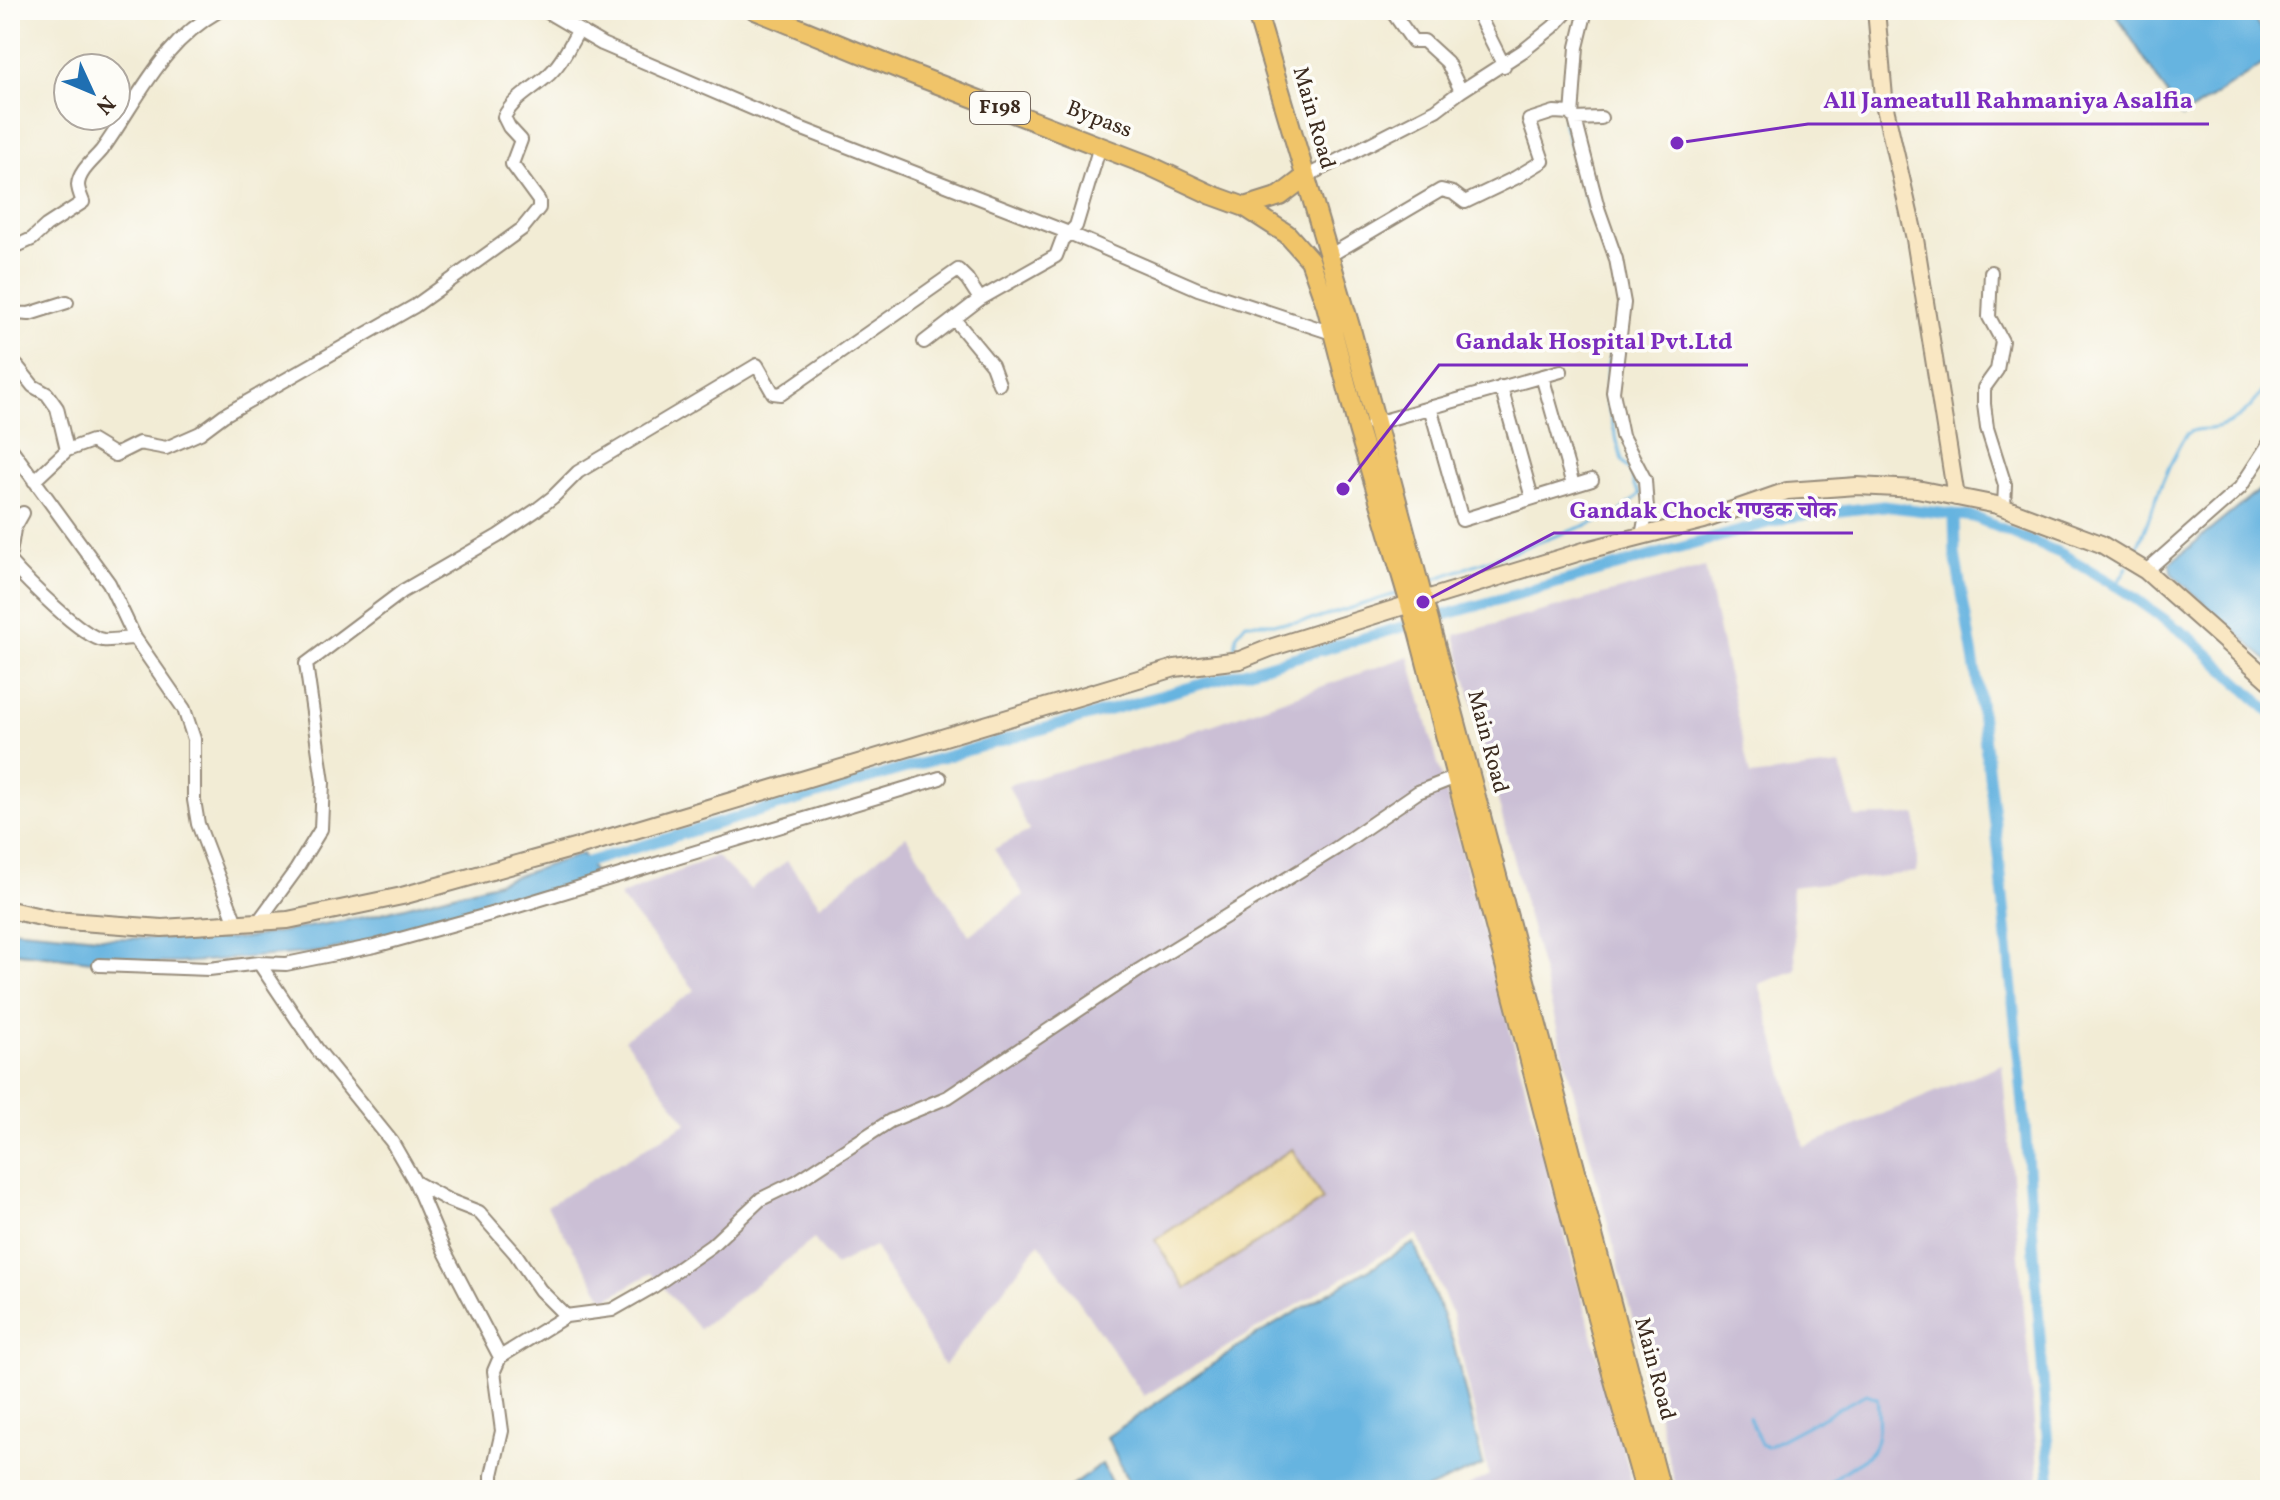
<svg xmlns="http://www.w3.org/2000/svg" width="2280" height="1500" font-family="Vollkorn,'Noto Serif Devanagari',serif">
	<rect width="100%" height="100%" fill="#fdfcf7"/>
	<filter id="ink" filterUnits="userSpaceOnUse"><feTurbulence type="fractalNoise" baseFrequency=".0125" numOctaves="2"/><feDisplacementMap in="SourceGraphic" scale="16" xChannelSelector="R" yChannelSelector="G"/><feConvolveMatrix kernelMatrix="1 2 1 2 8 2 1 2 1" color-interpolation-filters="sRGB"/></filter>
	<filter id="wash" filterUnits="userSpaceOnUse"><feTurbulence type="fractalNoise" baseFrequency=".006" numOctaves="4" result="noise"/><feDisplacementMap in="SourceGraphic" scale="32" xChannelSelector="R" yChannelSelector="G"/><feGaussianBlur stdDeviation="1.8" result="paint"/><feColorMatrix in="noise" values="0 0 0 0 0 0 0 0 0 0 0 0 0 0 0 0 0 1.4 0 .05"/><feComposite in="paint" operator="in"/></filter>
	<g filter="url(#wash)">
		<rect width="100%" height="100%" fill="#f2ecd5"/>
		<path fill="#cbbfd5" d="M 1705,567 L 1750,776 L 1840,765 L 1855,817 L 1917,815 L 1917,872 L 1791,887 L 1796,970 L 1759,984 L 1804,1147 L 2002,1064 L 2040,1490 L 1677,1490 L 1455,635 Z
			M 1409,656 L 1634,1490 L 1461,1490 L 1489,1475 L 1452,1314 L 1417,1234 L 1144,1396 L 1039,1243 L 944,1366 L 874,1246 L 835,1266 L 814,1239 L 699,1329 L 651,1273 L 605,1300 L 547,1206 L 687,1123 L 624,1039 L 695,990 L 619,896 L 716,856 L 750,889 L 787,861 L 820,905 L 906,836 L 969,935 L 1024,895 L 994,849 L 1029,831 L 1008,785 L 1154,745 Z"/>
		<path fill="#eeda9e" stroke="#94825e" stroke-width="2" d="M 1292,1149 L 1323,1200 L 1186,1289 L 1155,1240 Z"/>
		<path fill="#66b4e0" stroke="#506f7f" stroke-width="2" d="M 2113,10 L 2248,10 L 2270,44 L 2268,61 L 2182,117 Z
			M 2264,486 L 2270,492 L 2270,663 L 2171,573 L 2170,563 Z
			M 582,854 L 597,877 L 423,929 L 320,952 L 179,963 L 110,963 L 10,952 L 10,929 L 109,938 L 240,939 L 370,916 L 492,884 Z
			M 1414,1243 L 1453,1342 L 1483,1465 L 1425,1490 L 1132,1490 L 1107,1437 L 1248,1340 Z
			M 1102,1464 L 1115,1490 L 1066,1490 Z"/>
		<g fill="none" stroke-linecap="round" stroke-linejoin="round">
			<path stroke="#66b4e0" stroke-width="3" d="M 1564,108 L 1571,56
				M 1564,116 L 1564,124 L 1586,200 L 1613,272
				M 2133,557 C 2149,524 2157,488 2175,455 C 2178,448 2182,439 2187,434 C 2195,428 2201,430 2210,429 C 2238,426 2256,403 2270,381
				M 1429,581 L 1618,514 L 1640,494 L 1634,486 L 1632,475 L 1622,460 L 1606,399 L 1607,370 L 1614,335
				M 2116,586 L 2127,567
				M 1235,646 L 1237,634 L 1246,623 L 1286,623 L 1316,619 L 1399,593
				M 1749,1417 L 1761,1444 L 1767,1447 L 1866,1394 L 1877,1398 C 1885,1470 1862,1448 1822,1490"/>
			<path stroke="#66b4e0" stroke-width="11" d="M 1954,514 L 1955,554 L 1977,680 L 1999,855 L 2025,1126 L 2051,1490
				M 574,866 L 902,769 L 1789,517 L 1883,506 L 1974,517 L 2062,554 L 2123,590 L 2192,639 L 2270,712"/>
		</g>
	</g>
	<g filter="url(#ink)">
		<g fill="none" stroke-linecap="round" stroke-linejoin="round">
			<defs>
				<path id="street" d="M 544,10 L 602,44 L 777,119 L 1069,233 L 1198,289 L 1332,333
					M 1391,10 L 1413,41 L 1424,41 L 1447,62 L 1461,91
					M 1476,10 L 1504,66
					M 1572,116 L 1577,47 L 1586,10
					M 1575,119 L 1598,208 L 1616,259 L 1624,303 L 1613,392 L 1622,436 L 1645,480 L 1647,509 L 1642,536
					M 1305,177 L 1436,110 L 1461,91 L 1523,51 L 1553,27 L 1569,10
					M 10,249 L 32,239 L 46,226 L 83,202 C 81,197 78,190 78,185 C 79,171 94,160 102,150 C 140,97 160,44 220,10
					M 1329,256 L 1441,190 L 1453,193 L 1465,202 L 1515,178 L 1543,161 L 1529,120 L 1554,112 L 1570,113 L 1575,119 L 1601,118
					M 1991,272 L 1989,317 L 2002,341 L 1997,370 L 1984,388 L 1984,404 L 1987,428 L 2005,485 L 2004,507
					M 10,300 L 16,313 L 29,314 L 67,302
					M 954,319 L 992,365 L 999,384
					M 924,342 L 980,299
					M 10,368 L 17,366 L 33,386 L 47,394 L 57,408 L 67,450 L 34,481
					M 1542,376 L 1573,485
					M 1501,387 L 1532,498
					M 1430,407 L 1462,520 L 1592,480
					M 1372,424 L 1561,371
					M 10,447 L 109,583 L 135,638 L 184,709 L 194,739 L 194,800 L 198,824 L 236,923
					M 67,450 L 92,441 L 115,455 L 139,443 L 166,448 L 200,433 L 224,415 L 415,306 L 522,229 L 539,208 L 539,201 L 512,164 L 521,140 L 509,127 L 504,117 C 513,99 530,91 545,78 C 560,66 569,47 578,31
					M 10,554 L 14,529 L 23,513
					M 10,562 C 25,579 82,637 103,640 C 113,641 125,638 135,638
					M 2146,571 L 2240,488 L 2270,442
					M 258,922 L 296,870 L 321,829 L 323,782 L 306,664 L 403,591 L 498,536 L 535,511 L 553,497 L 578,472 L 757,365 L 773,393 L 781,394 L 958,270 L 967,279 L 980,299 L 1056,256 L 1062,240 L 1076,226 L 1100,146
					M 259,963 L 317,1049 L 392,1142 L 415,1182 L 444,1250 L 500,1357
					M 99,965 L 209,969 L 259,963 L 286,964 L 375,946 L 498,912 L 940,778
					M 415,1182 L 448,1200 L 479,1212 L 515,1253 L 540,1290 L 566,1316
					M 492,1490 L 492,1475 L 502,1431 L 494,1371 L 500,1357 L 566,1316 L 612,1310 L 654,1286 L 711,1246 L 761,1199 L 796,1182 L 890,1121 L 948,1097 L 1139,970 L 1335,849 L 1418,792 L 1456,777"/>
				<path id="secondary" d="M 1876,10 L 1885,108 L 1915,239 L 1956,497
					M 10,910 L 54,920 L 162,928 L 288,920 L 402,896 L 578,847 L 1175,668 L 1240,660 L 1270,648 L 1410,604 L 1587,550 L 1704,520 L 1787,491 L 1857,486 L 1917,489 L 1997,505 L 2101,544 L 2146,571 L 2270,681"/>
				<path id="primary" d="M 755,10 L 904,71 L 1148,165 L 1212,195 L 1245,207 L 1287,234 L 1310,260 L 1326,305 L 1358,429 L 1418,631 L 1606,1352 L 1645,1490
					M 1256,10 L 1352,333 L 1661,1490
					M 1245,207 L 1280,196 L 1305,177"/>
			</defs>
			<use href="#street" stroke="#968b7a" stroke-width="16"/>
			<use href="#secondary" stroke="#968b7a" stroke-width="20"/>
			<use href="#primary" stroke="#968b7a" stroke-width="22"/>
			<use href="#street" stroke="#fff" stroke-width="12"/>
			<use href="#secondary" stroke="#f9e7c3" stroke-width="16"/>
			<use href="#primary" stroke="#f0c469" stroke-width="18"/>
		</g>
	</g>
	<g text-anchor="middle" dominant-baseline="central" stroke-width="7" stroke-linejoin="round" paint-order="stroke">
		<rect fill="#fdfcf7" stroke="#75695f" stroke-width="2" x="970" y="92" width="60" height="32" rx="6"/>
		<g font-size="20" font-weight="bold" fill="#3b2a1e">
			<text x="1000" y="108">F198</text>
		</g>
		<g font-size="22" fill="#3b2a1e" stroke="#fdfcf7">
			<text transform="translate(1313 118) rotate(74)">Main Road</text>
			<text transform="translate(1099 120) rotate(21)">Bypass</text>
			<text transform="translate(1487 742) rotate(75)">Main Road</text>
			<text transform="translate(1654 1369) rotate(75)">Main Road</text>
		</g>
	</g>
	<path fill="none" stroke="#7b2cbf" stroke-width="3" d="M1677 143L1808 124H2209M1343 489L1439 365H1748M1423 602L1554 533H1853"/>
	<g fill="#7b2cbf" stroke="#fdfcf7" stroke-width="3">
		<circle cx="1677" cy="143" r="8"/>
		<circle cx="1343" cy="489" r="8"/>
		<circle cx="1423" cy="602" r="8"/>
	</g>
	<g font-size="24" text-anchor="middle" font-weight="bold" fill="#7b2cbf" stroke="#fdfcf7" stroke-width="7" stroke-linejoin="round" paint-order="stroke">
		<text x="2008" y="108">All Jameatull Rahmaniya Asalfia</text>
		<text x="1594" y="349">Gandak Hospital Pvt.Ltd</text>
		<text x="1703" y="518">Gandak Chock गण्डक चोक</text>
	</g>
	<rect width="2280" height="1500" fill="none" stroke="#fdfcf7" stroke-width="40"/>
	<g transform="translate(92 92) rotate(134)"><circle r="38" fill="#fdfcf7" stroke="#afa8a0" stroke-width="2"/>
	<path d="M0-6L14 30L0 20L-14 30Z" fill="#1f6fb2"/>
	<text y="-12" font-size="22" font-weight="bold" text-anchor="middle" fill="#3b2a1e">N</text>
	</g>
</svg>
